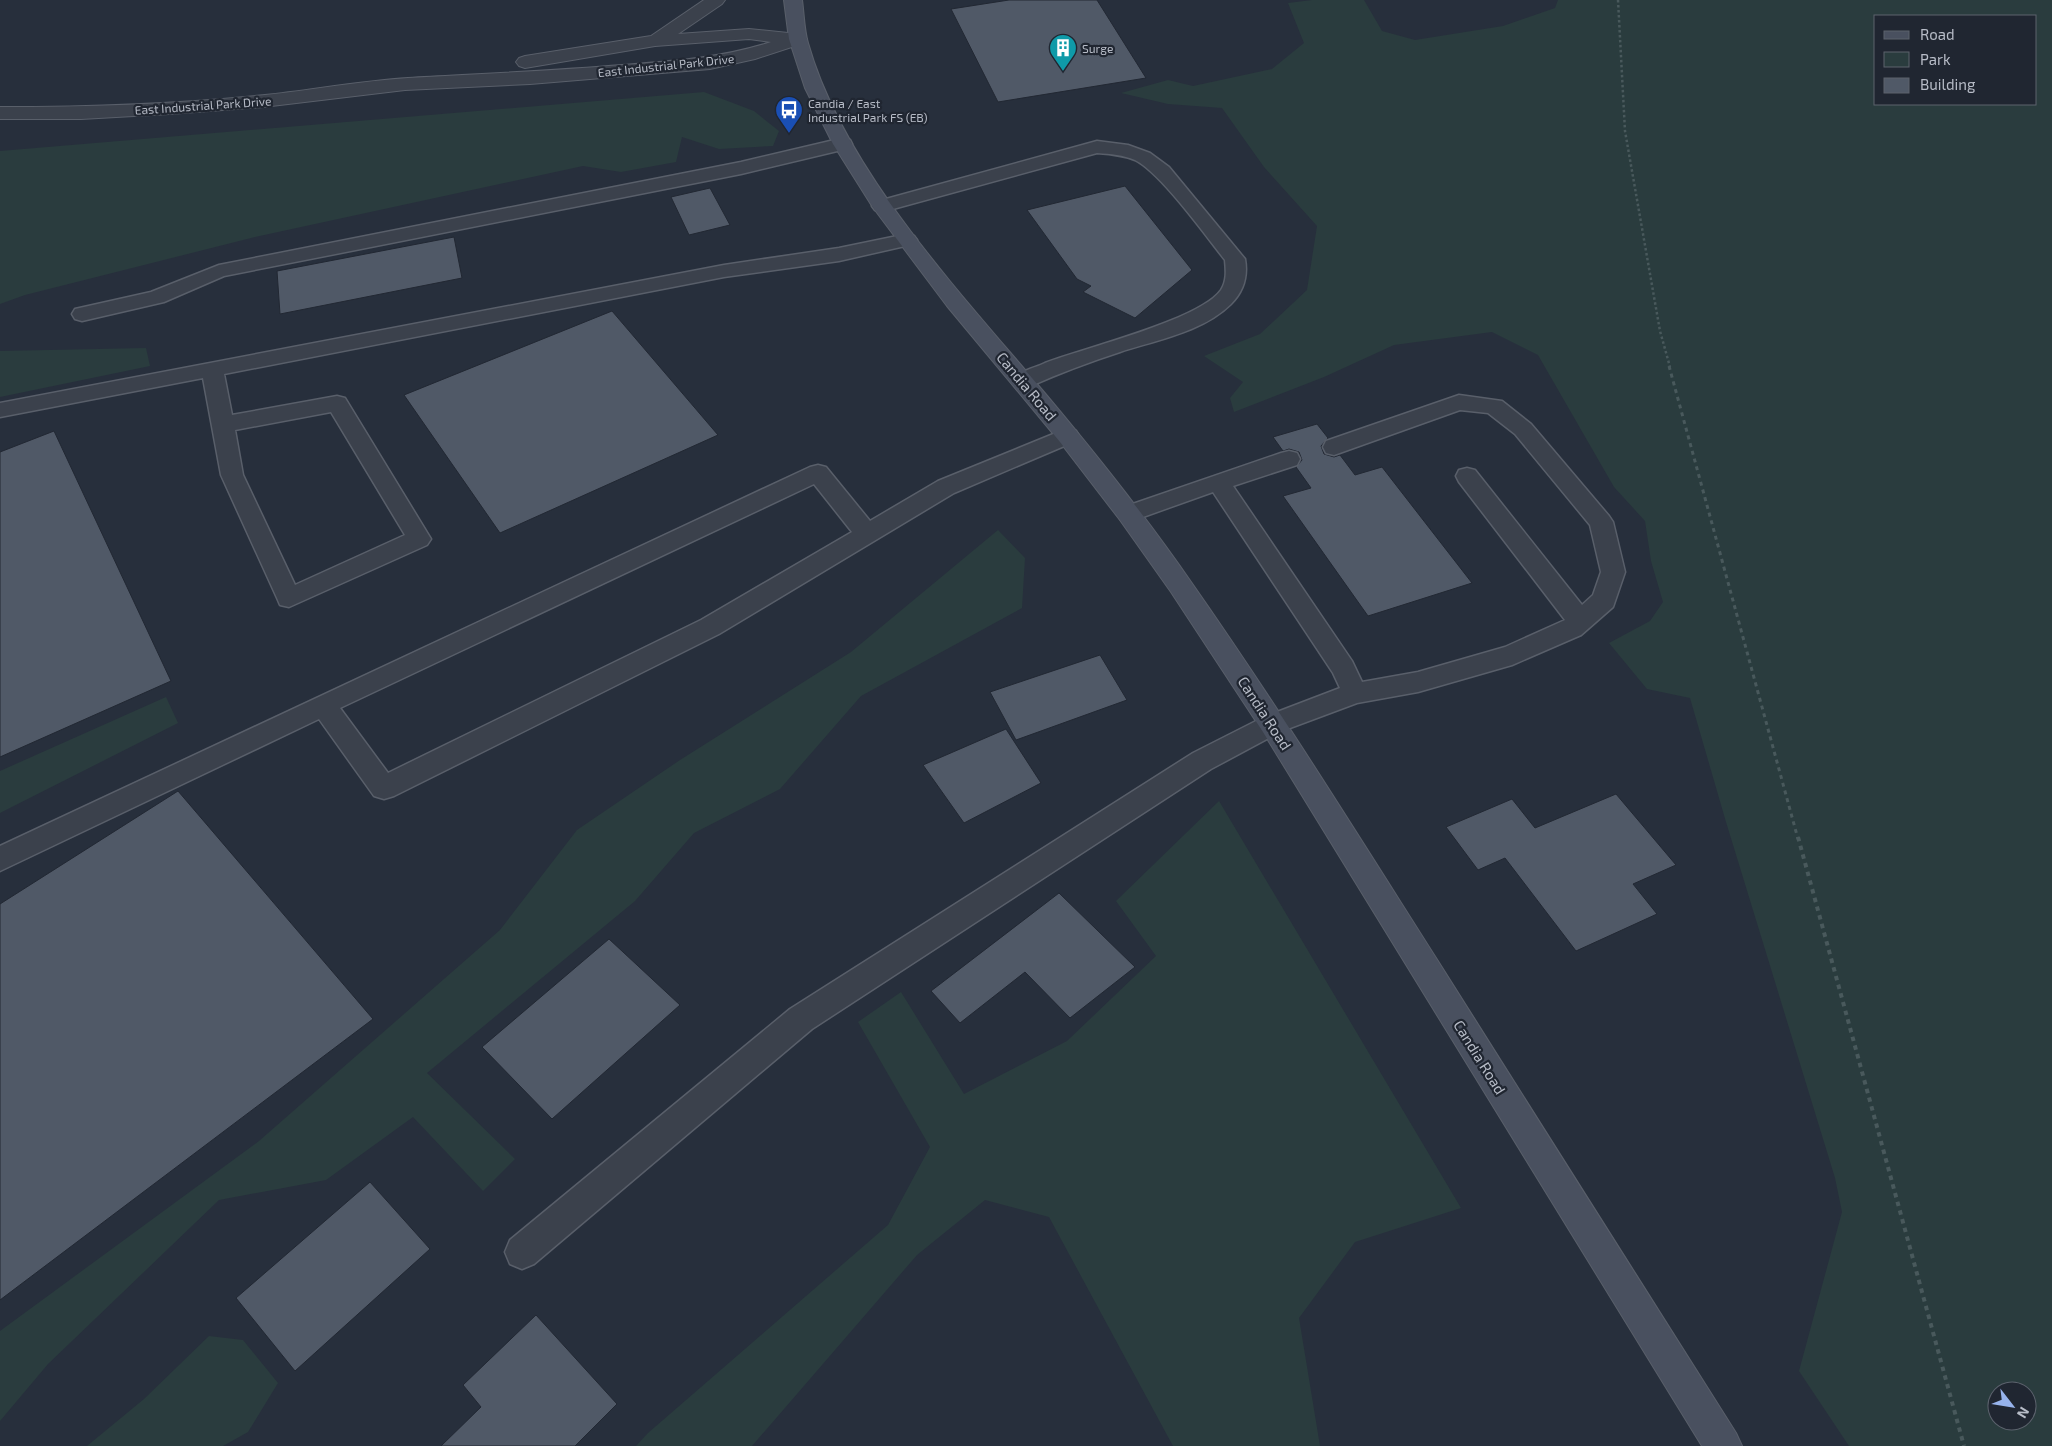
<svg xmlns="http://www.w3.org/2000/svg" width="2052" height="1446" font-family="'Exo 2',sans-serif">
	<rect width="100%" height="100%" fill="#272f3c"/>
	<path fill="#2a3c3e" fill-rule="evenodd" d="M 1312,0 L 1364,0 L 1382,31 L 1415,40 L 1503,26 L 1555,8 L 1558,0 L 2052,0 L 2052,1446 L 1849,1446 L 1799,1371 L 1842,1212 L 1835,1178 L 1726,822 L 1690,698 L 1647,689 L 1609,643 L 1650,621 L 1663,602 L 1651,561 L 1645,521 L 1614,487 L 1538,355 L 1492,332 L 1394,345 L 1324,377 L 1234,412 L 1230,398 L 1243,382 L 1204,356 L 1260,334 L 1307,290 L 1317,226 L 1264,167 L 1222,108 L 1168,104 L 1121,93 L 1168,80 L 1193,86 L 1272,69 L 1304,43 L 1288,3 ZM 1876,16 L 2036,16 L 2036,104 L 1876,104 ZM 1997,1391 L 2027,1391 L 2027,1421 L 1997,1421 Z
		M 704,92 L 754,111 L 779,131 L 773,146 L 719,149 L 682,137 L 676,162 L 621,172 L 583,166 L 255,237 L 25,295 L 0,304 L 0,151 Z
		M 146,348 L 150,366 L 0,397 L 0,351 Z
		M 998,530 L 1025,558 L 1022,608 L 861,696 L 780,789 L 694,833 L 635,901 L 427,1073 L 515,1159 L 483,1191 L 413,1117 L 326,1180 L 219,1200 L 48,1364 L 0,1421 L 0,1331 L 259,1141 L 500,930 L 577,830 L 680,760 L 851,652 Z
		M 166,697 L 178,723 L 0,813 L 0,771 Z
		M 1219,801 L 1461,1208 L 1355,1242 L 1299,1318 L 1320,1446 L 1173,1446 L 1049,1217 L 985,1200 L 917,1255 L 752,1446 L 636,1446 L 648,1433 L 888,1225 L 930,1147 L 858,1022 L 901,992 L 964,1094 L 1067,1041 L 1156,956 L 1116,901 Z
		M 209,1336 L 243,1340 L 278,1383 L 248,1432 L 223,1446 L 87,1446 L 144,1399 Z"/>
	<path fill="#505967" stroke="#222833" d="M 1009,0 L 1097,0 L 1146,78 L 998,102 L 951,9 Z
		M 1125,186 L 1192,270 L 1135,318 L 1083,292 L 1091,286 L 1077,279 L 1027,210 Z
		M 710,188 L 730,225 L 689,235 L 671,197 Z
		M 454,237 L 462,278 L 280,314 L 277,271 Z
		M 612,311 L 718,435 L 500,533 L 404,395 Z
		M 1317,424 L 1328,438 L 1321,446 L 1324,454 L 1334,457 L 1340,455 L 1355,475 L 1382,467 L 1472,583 L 1368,616 L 1283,496 L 1311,488 L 1296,467 L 1302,460 L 1299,452 L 1289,449 L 1283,451 L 1273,437 Z
		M 54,431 L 171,681 L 0,757 L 0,452 Z
		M 1100,655 L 1127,700 L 1016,740 L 990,692 Z
		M 1006,729 L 1041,783 L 964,823 L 923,765 Z
		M 178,791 L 373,1019 L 0,1300 L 0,904 Z
		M 1616,794 L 1676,865 L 1633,884 L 1657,914 L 1576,951 L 1505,858 L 1478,870 L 1446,827 L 1512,799 L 1535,828 Z
		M 1059,893 L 1135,967 L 1070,1018 L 1025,972 L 960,1023 L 931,991 Z
		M 609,939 L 680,1005 L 552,1119 L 482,1047 Z
		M 370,1182 L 430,1249 L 295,1371 L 236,1298 Z
		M 536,1315 L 617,1404 L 575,1446 L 441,1446 L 481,1407 L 463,1385 Z"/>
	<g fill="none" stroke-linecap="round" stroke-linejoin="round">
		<defs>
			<path id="service" d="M 843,138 L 850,140 L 852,144 L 850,148 L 741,174 L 224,276 L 164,302 L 82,321 L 75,319 L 72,314 L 75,309 L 151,292 L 219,265 L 741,162 Z
				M 1097,141 L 1128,145 L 1150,153 L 1169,167 L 1245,259 C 1248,276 1244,291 1231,304 C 1203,332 1156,340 1120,352 C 1089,362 1060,373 1031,386 L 1023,388 L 1015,386 L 1012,381 C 1018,371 1035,368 1045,363 C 1084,348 1200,320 1221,290 C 1227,281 1226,270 1225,260 C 1205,235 1161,173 1135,160 C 1123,155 1111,154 1097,153 L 882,212 L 875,210 L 872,206 L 875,202 Z
				M 907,234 L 914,236 L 917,240 L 914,244 L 839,261 L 724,277 L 224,374 L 232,415 L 337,396 L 345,398 L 431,539 L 427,545 L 289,607 L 280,605 L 277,598 L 221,475 L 203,378 L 0,417 L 0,403 L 724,265 L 839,248 ZM 331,412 L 405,535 L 295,585 L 243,475 L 235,430 Z
				M 1459,395 L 1502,401 L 1531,424 L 1609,516 L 1613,522 L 1625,572 L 1613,607 L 1581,635 L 1512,665 L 1418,692 L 1357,703 L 1282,731 L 1211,769 L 812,1029 L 534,1264 L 522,1269 L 510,1264 L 505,1252 L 510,1240 L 790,1009 L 1193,753 L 1264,717 L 1340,688 L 1333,673 L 1213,492 L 1129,522 L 1121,520 L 1117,514 L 1121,508 L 1281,453 L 1289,451 L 1297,453 L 1300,459 L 1297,465 L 1233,486 L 1352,661 L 1362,682 L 1418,672 L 1505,647 L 1565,620 L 1459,482 L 1456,476 L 1459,470 L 1467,468 L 1475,470 L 1582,605 L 1593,595 L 1601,572 L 1590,525 L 1515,434 L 1488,413 L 1460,410 L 1334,455 L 1326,453 L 1323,447 L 1326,441 Z
				M 1068,428 L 1076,431 L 1079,436 L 1076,441 L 954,493 L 719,634 L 394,796 L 384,799 L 374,796 L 319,719 L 0,871 L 0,846 L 810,467 L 818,465 L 826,467 L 870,521 L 938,481 ZM 814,484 L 852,532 L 701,620 L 388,773 L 340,708 Z"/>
			<path id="tertiary" d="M 704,0 L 725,0 L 722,4 L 678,34 L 749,29 L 798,34 L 804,35 L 807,39 L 804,43 L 755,59 L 710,69 L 530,84 L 405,90 L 263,107 L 169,114 L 81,119 L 0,119 L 0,107 C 88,107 177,104 265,95 C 312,90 360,81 408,78 C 479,74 550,71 622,65 C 674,61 721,58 771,42 L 749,39 L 655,46 L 525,68 L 519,66 L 516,62 L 519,58 L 525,56 L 651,36 Z"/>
			<path id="secondary" d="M 784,0 L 802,0 C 804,14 804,29 808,43 C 842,164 951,283 1032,378 C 1088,444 1142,511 1191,582 C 1277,705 1356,832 1436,958 C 1536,1117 1636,1275 1736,1433 L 1742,1446 L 1702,1446 L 1263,732 L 1171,592 L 1120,520 L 1060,442 L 947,306 L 872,206 L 833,144 L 805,88 L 789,39 Z"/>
		</defs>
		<use href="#service" stroke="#595f6a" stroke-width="3"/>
		<use href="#tertiary" stroke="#595f6a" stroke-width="2"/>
		<use href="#secondary" stroke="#595f6a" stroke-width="2"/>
		<path stroke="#49595c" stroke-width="2.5" stroke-dasharray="2.5 2.5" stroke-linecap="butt" d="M 1618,0 L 1625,131 L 1660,331 L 1670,367"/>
		<path stroke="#49595c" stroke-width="3" stroke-dasharray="4 4" stroke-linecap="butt" d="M 1669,366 L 1798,839"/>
		<path stroke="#49595c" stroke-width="4" stroke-dasharray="4.5 4.5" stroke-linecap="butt" d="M 1798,837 L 1964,1446"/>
		<use href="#service" fill="#3b414c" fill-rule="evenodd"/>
		<use href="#tertiary" fill="#3b414c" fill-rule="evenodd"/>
		<use href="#secondary" fill="#49505f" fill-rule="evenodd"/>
	</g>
	<defs>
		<symbol id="building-pin" viewBox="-11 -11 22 30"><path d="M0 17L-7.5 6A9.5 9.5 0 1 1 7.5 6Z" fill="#0f9aa8" stroke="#202631"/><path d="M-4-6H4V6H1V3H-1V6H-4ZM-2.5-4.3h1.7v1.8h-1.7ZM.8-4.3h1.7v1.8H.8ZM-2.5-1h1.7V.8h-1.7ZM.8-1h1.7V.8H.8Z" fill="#fff"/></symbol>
		<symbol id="bus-pin" viewBox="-11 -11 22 30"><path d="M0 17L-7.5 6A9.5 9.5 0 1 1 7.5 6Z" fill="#1a4fb4" stroke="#202631"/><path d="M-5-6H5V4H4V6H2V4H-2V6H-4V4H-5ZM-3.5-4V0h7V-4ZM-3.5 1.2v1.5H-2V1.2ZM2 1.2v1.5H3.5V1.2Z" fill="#fff"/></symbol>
	</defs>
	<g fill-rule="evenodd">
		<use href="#building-pin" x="1047" y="32" width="32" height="43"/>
		<use href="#bus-pin" x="773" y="94" width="32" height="43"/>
	</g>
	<g text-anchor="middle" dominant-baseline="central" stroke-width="4.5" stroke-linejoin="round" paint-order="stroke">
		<g font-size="12" fill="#b7bcc7" stroke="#202631" text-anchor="start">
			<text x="1082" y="48">Surge</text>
			<text x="808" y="103">Candia / East<tspan x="808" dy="14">Industrial Park FS (EB)</tspan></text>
		</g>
		<g font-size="12" fill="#b7bcc7" stroke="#202631">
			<text transform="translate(666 65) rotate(-6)">East Industrial Park Drive</text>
			<text transform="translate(203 105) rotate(-4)">East Industrial Park Drive</text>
		</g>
		<g font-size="15" fill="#b7bcc7" stroke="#202631">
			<text transform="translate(1027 386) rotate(50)">Candia Road</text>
			<text transform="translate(1265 713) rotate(57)">Candia Road</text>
			<text transform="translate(1480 1057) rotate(58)">Candia Road</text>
		</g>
	</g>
	<rect x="1874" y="15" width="162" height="90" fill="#202631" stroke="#5c626d"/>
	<rect x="1884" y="31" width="25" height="8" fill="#49505f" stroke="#5c626d"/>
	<text x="1920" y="40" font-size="15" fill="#b7bcc7">Road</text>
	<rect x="1884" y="52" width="25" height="15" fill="#2a3c3e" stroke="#5c626d"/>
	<text x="1920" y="65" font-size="15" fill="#b7bcc7">Park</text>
	<rect x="1884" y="78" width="25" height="15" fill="#505967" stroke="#5c626d"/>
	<text x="1920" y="90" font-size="15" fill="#b7bcc7">Building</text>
	<g transform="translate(2012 1406) rotate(121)"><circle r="24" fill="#202631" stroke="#5c626d"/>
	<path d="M0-4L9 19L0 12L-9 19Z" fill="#97b3ec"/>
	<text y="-8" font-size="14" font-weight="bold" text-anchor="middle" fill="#b7bcc7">N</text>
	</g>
</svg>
